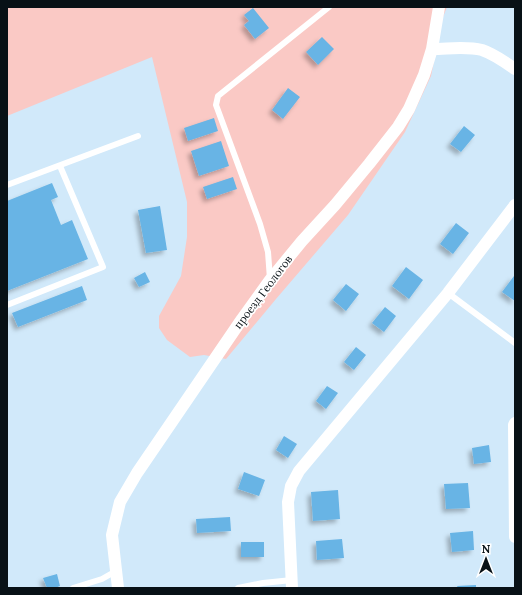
<svg xmlns="http://www.w3.org/2000/svg" width="522" height="595" font-family="Lora,serif">
	<defs>
		<filter id="shadow"><feDropShadow dx="-3.5" dy="3.5" stdDeviation="2" flood-color="#0004"/></filter>
	</defs>
	<rect width="100%" height="100%" fill="#d1e9fa"/>
	<path fill="#fac9c5" d="M 7,7 L 447,7 L 443,17 L 431,76 L 405,132 L 348,215 L 276,299 L 226,359 L 204,355 L 190,357 L 167,340 L 159,328 L 159,316 L 181,276 L 187,237 L 187,202 L 152,57 L 7,116 Z"/>
	<path fill="#68b4e5" filter="url(#shadow)" d="M 253,8 L 269,28 L 255,39 L 244,25 L 249,21 L 244,15 Z
		M 322,37 L 334,49 L 318,65 L 306,52 Z
		M 288,88 L 300,97 L 283,119 L 272,110 Z
		M 214,118 L 218,131 L 188,141 L 184,128 Z
		M 464,126 L 475,135 L 461,152 L 450,144 Z
		M 221,141 L 229,166 L 199,176 L 191,151 Z
		M 233,177 L 237,189 L 207,199 L 203,187 Z
		M 52,183 L 58,197 L 51,200 L 61,225 L 72,220 L 88,259 L 7,291 L 7,201 Z
		M 160,206 L 167,250 L 146,253 L 138,210 Z
		M 456,223 L 469,233 L 453,254 L 440,244 Z
		M 406,267 L 423,280 L 409,299 L 392,286 Z
		M 145,272 L 150,282 L 139,287 L 134,278 Z
		M 514,276 L 515,277 L 515,301 L 502,292 Z
		M 346,284 L 359,294 L 346,311 L 333,300 Z
		M 82,286 L 87,300 L 18,327 L 12,313 Z
		M 385,307 L 396,316 L 384,332 L 372,323 Z
		M 356,347 L 366,355 L 354,370 L 344,362 Z
		M 327,386 L 338,393 L 326,409 L 316,401 Z
		M 284,436 L 297,444 L 288,458 L 276,450 Z
		M 489,445 L 491,462 L 474,464 L 472,448 Z
		M 244,472 L 265,480 L 259,496 L 238,489 Z
		M 468,483 L 470,508 L 446,509 L 444,484 Z
		M 338,490 L 340,519 L 313,521 L 311,492 Z
		M 230,517 L 231,531 L 197,533 L 196,519 Z
		M 473,531 L 474,550 L 452,552 L 450,533 Z
		M 342,539 L 344,558 L 317,560 L 316,541 Z
		M 241,542 L 264,542 L 264,557 L 241,557 Z
		M 57,574 L 60,586 L 55,588 L 47,588 L 43,578 Z
		M 476,585 L 476,588 L 458,588 L 457,586 Z"/>
	<g fill="none" stroke-linecap="round" stroke-linejoin="round">
		<path stroke="#fff" stroke-width="6" d="M 7,185 L 138,136
			M 270,279 L 268,252 L 260,224 L 216,105 L 218,96 L 329,7
			M 448,293 L 515,343
			M 7,305 L 103,267 L 60,166
			M 73,588 L 102,579 L 116,571
			M 238,588 L 263,583 L 292,580"/>
		<path stroke="#fff" stroke-width="12" d="M 432,49 C 448,49 466,46 482,50 C 494,54 505,62 515,69
			M 515,423 L 514,425 L 515,537
			M 118,588 L 112,535 L 120,502 L 137,473 L 242,319 L 270,280 L 302,241 L 335,205 L 369,164 L 398,127 L 409,109 L 424,75 L 432,49 L 439,7
			M 292,588 L 288,502 L 291,486 L 299,471 L 448,293 L 515,205"/>
	</g>
	<g text-anchor="middle" dominant-baseline="central" stroke-width="3.5" stroke-linejoin="round" paint-order="stroke">
		<g font-size="11" fill="#081116" stroke="#fff">
			<text transform="translate(263 292) rotate(-53)">проезд Геологов</text>
		</g>
	</g>
	<rect width="522" height="595" fill="none" stroke="#081116" stroke-width="16"/>
	<g transform="translate(486 559)" stroke="#ffffff" stroke-width="3" paint-order="stroke">
	<path d="M0-3L7 15L0 10L-7 15Z" fill="#081116"/>
	<text y="-6" font-size="11" font-weight="bold" text-anchor="middle" fill="#081116">N</text>
	</g>
</svg>
